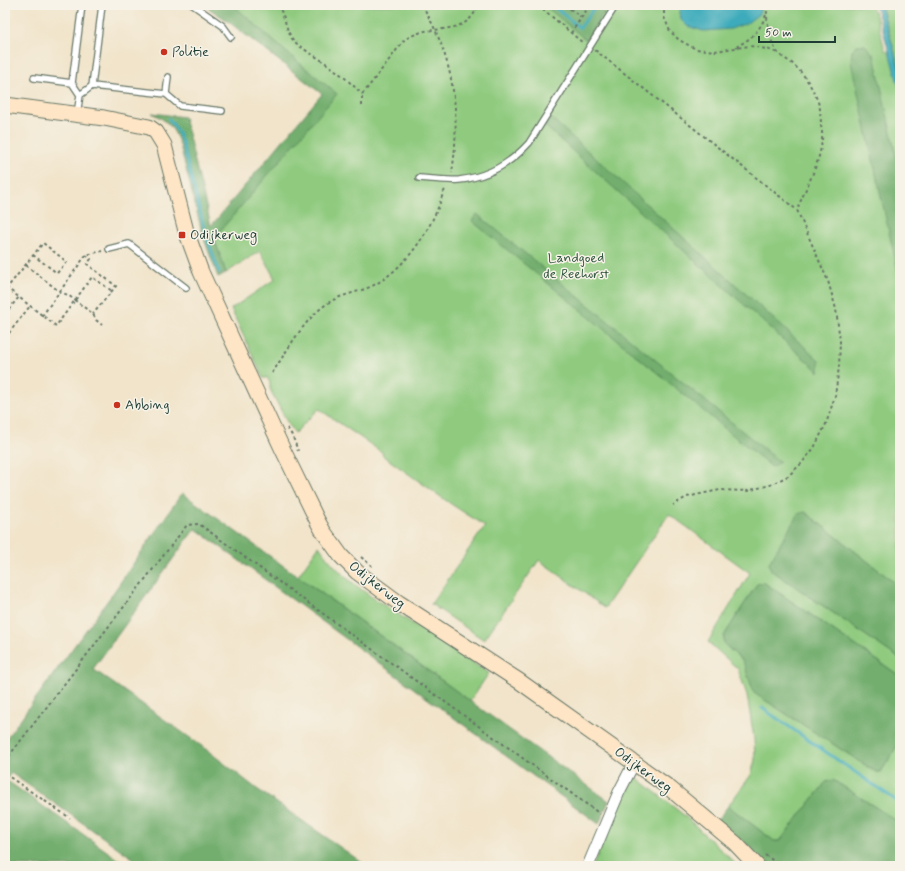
<svg xmlns="http://www.w3.org/2000/svg" width="905" height="871" font-family="Mynerve,sans-serif">
	<rect width="100%" height="100%" fill="#f7f3e8"/>
	<filter id="ink" filterUnits="userSpaceOnUse"><feTurbulence type="fractalNoise" baseFrequency=".025" numOctaves="2"/><feDisplacementMap in="SourceGraphic" scale="8" xChannelSelector="R" yChannelSelector="G"/><feConvolveMatrix kernelMatrix="1 2 1 2 8 2 1 2 1" color-interpolation-filters="sRGB"/></filter>
	<filter id="wash" filterUnits="userSpaceOnUse"><feTurbulence type="fractalNoise" baseFrequency=".012" numOctaves="4" result="noise"/><feDisplacementMap in="SourceGraphic" scale="16" xChannelSelector="R" yChannelSelector="G"/><feGaussianBlur stdDeviation="0.9" result="paint"/><feColorMatrix in="noise" values="0 0 0 0 0 0 0 0 0 0 0 0 0 0 0 0 0 1.4 0 .05"/><feComposite in="paint" operator="in"/></filter>
	<g filter="url(#wash)">
		<rect width="100%" height="100%" fill="#f1e4ca"/>
		<path fill="#8fca7f" stroke="#57845a" d="M 207,5 L 870,5 L 875,12 L 885,50 L 890,53 L 900,90 L 900,587 L 805,512 L 769,563 L 771,570 L 900,659 L 900,676 L 763,582 L 757,584 L 724,636 L 724,644 L 743,661 L 754,693 L 876,772 L 881,772 L 900,741 L 900,823 L 833,780 L 826,782 L 780,841 L 774,841 L 728,806 L 751,775 L 755,760 L 754,739 L 747,695 L 738,669 L 708,642 L 750,573 L 669,514 L 605,608 L 539,560 L 484,640 L 431,604 L 485,526 L 451,504 L 382,455 L 383,453 L 319,409 L 295,433 L 287,422 L 270,389 L 270,383 L 267,377 L 266,378 L 263,378 L 231,309 L 275,279 L 260,251 L 226,273 L 214,238 L 325,94 Z
			M 881,5 L 900,5 L 900,70 Z
			M 319,546 C 340,579 375,599 407,620 C 435,638 462,656 489,673 L 470,701 L 298,576 Z
			M 635,776 L 685,816 L 738,866 L 593,866 L 618,806 Z"/>
		<path fill="#73ae6e" stroke="#497651" d="M 204,5 L 233,5 L 285,51 L 337,94 L 214,238 L 226,273 L 218,277 L 203,236 L 180,145 C 173,127 169,122 152,113 L 184,117 L 211,226 L 322,94 L 225,19 Z
			M 544,5 L 608,5 L 586,40 Z
			M 856,45 L 865,45 L 874,55 L 900,173 L 900,281 L 851,62 L 852,51 Z
			M 551,118 L 819,360 L 819,372 L 545,126 Z
			M 477,214 L 780,462 L 772,467 L 472,221 Z
			M 182,493 C 325,595 466,699 609,801 L 599,824 L 196,529 L 191,534 L 93,669 L 203,747 L 257,789 L 367,866 L 144,866 L 11,773 L 6,780 L 128,866 L 5,866 L 5,740 L 111,596 Z
			M 805,512 L 900,587 L 900,659 L 771,570 L 769,563 L 798,514 Z
			M 763,582 L 900,676 L 900,741 L 881,772 L 876,772 L 754,693 L 743,661 L 724,644 L 724,636 L 757,584 Z
			M 833,780 L 900,823 L 900,866 L 762,866 L 716,822 L 728,806 L 774,841 L 780,841 L 826,782 Z"/>
		<path fill="#3dabbb" stroke="#2e7478" d="M 682,5 L 762,5 L 759,14 L 747,23 L 731,29 L 703,31 L 687,26 L 681,20 L 680,11 Z
			M 874,5 L 881,5 L 900,70 L 900,90 L 877,10 Z"/>
		<g fill="none" stroke-linecap="round" stroke-linejoin="round">
			<path stroke="#3dabbb" stroke-width="3" d="M 552,5 L 580,28 L 596,5
				M 169,119 L 177,130 L 182,142 L 206,235 L 219,272
				M 762,708 L 900,803"/>
		</g>
	</g>
	<g filter="url(#ink)">
		<g fill="none" stroke-linecap="round" stroke-linejoin="round">
			<defs>
				<path id="lane" d="M 193,5 L 223,26 L 231,37
					M 34,78 L 72,83 L 82,5
					M 72,83 L 80,95 L 92,86 L 166,94 L 168,77
					M 92,86 L 102,5
					M 166,94 L 180,106 L 222,111
					M 77,114 L 80,95
					M 419,178 C 432,179 446,181 459,180 C 487,177 510,164 529,143 L 616,5
					M 109,249 L 129,244 L 186,288"/>
				<path id="street" d="M 588,866 L 619,792 L 634,763"/>
				<path id="secondary" d="M 5,105 L 104,118 L 149,127 L 156,132 L 164,145 L 186,231 L 201,272 L 282,448 L 318,522 L 323,531 L 341,556 L 357,572 L 399,603 L 519,681 L 668,787 L 735,843 L 757,866"/>
			</defs>
			<use href="#lane" stroke="#687768" stroke-width="8"/>
			<use href="#street" stroke="#687768" stroke-width="13"/>
			<use href="#secondary" stroke="#687768" stroke-width="17"/>
			<path stroke="#687768" stroke-width="2" stroke-dasharray="3 3" stroke-linecap="butt" d="M 277,5 C 286,15 285,31 294,41 C 303,50 316,56 327,64 C 340,73 351,83 362,94
				M 422,5 C 454,58 461,113 452,173
				M 538,5 L 583,43
				M 565,5 L 581,17
				M 664,5 L 664,17 L 670,31 L 679,40 L 696,49 L 715,51 L 735,48 L 750,46 L 767,49 L 778,53
				M 767,5 C 766,18 769,44 779,54 C 784,59 792,62 796,67 C 806,76 817,95 820,109 C 820,114 821,119 821,124 C 821,129 823,134 822,139 C 820,165 806,186 797,210
				M 571,33 L 590,5
				M 736,47 C 752,38 759,32 766,15
				M 595,50 L 797,210 L 828,281 L 836,309 L 840,341 L 839,367 L 835,396 L 826,424 L 814,448 L 801,464 L 788,476 L 770,485 L 747,491 L 720,490 L 705,493 L 687,497 L 673,505
				M 362,106 L 362,94 L 366,90 L 405,39 C 411,36 418,33 425,31 C 447,28 470,30 478,5
				M 33,255 L 57,273 L 67,262 L 43,243 L 7,288 L 56,326 L 92,277 L 112,291
				M 86,255 L 91,259 L 87,264 L 116,286 L 93,314
				M 26,265 L 60,292 L 68,295 L 93,314 L 96,320 L 102,325
				M 5,314 L 19,297
				M 42,316 L 86,255 L 102,251
				M 5,338 L 30,306
				M 272,373 C 290,347 306,314 335,299 C 346,294 358,292 370,287 C 379,283 387,277 395,270 C 414,253 428,231 438,208 C 441,201 442,194 446,188
				M 287,428 C 293,435 295,443 298,451
				M 361,557 L 372,566
				M 5,761 L 187,525 L 199,524 L 600,814
				M 5,774 L 70,818
				M 765,855 L 781,866"/>
			<use href="#lane" stroke="#fff" stroke-width="5.5"/>
			<use href="#street" stroke="#fff" stroke-width="11"/>
			<use href="#secondary" stroke="#fde5c5" stroke-width="15"/>
		</g>
	</g>
	<g fill="#c8321e" stroke="#f7f3e8" stroke-width="1.5">
		<circle cx="164" cy="52" r="4"/>
		<rect x="178" y="231" width="8" height="8" rx="2"/>
		<circle cx="117" cy="405" r="4"/>
	</g>
	<g text-anchor="middle" dominant-baseline="central" stroke-width="3" stroke-linejoin="round" paint-order="stroke">
		<g font-size="14" fill="#1f3d34" stroke="#f7f3e8" text-anchor="start">
			<text x="172" y="52">Politie</text>
			<text x="190" y="235">Odijkerweg</text>
			<text x="125" y="405">Abbing</text>
		</g>
		<g font-size="14" fill="#355943" stroke="#f7f3e8">
			<text x="576" y="258">Landgoed<tspan x="576" dy="16">de Reehorst</tspan></text>
		</g>
		<g font-size="14" fill="#1f3d34" stroke="#f7f3e8">
			<text transform="translate(377 585) rotate(38)">Odijkerweg</text>
			<text transform="translate(643 770) rotate(36)">Odijkerweg</text>
		</g>
	</g>
	<rect width="905" height="871" fill="none" stroke="#f7f3e8" stroke-width="20"/>
	<path d="M759 36v6h76v-6" fill="none" stroke="#1f3d34" stroke-width="2"/>
	<text x="765" y="36" font-size="12" fill="#1f3d34" stroke="#f7f3e8" stroke-width="3" paint-order="stroke">50 m</text>
</svg>
